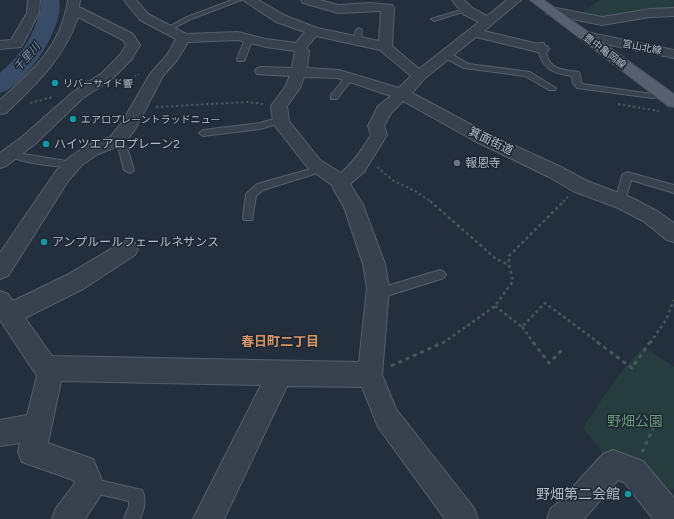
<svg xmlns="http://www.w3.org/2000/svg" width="674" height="519" font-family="Figtree,'Noto Sans JP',sans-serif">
	<rect width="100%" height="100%" fill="#242f3e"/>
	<path fill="#263c3f" d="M 600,0 L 674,0 L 674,9 L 607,17 L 580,14 Z
		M 644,347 L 674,367 L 674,488 L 664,498 L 606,457 L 583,428 C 602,400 619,370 644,347 Z"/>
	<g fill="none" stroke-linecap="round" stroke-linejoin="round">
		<path fill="#394c67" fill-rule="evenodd" d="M 41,0 L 59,0 C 65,27 25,87 0,93 L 0,73 C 19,56 30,43 38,18 C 40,12 42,7 41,0 Z"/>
		<defs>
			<path id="lane" d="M 232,0 L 241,0 L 191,19 L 170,30 L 165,29 L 187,17 Z
				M 464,9 L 469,10 L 434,21 L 431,19 Z
				M 359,28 L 362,30 L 361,41 L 357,43 L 353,41 L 356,30 Z
				M 249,37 L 253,39 L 245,59 L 244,61 L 238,61 L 237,59 L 245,39 Z
				M 538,43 L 544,43 C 546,48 546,54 548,59 C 554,71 568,70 579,72 L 582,84 L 652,94 L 663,92 L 667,94 L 666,96 L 652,98 L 577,88 L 573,83 L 572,76 C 558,74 545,71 540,56 C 539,52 537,48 538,43 Z
				M 443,53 L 449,53 L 469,64 L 530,72 L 556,88 L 555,90 L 549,90 L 525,76 L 464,68 L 443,57 Z
				M 346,76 L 352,76 L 353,78 L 337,99 L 331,99 L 331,95 Z
				M 281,117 L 285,120 L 284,122 L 260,129 L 203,136 L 199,133 L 203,130 L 260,123 Z
				M 116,138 C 128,142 130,159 134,170 L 132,172 L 129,173 L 124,170 L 119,150 L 112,141 Z
				M 12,150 L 23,154 L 73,162 L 78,165 L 73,168 C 59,166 16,164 7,153 Z
				M 321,166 L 324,167 L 326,169 L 324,171 L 263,190 L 256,196 L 252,220 L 244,220 L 243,217 L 246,194 L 257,184 Z
				M 627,172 L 674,185 L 674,193 L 631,180 L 624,205 L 616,205 L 615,202 L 622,175 Z
				M 440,270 L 444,272 L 446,275 L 444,278 L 377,299 L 373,298 L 371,294 L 373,290 L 377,289 Z
				M 90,478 L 142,490 C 147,500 144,509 140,519 L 124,519 L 129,506 L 129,501 L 85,491 L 82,486 L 85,481 Z"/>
			<path id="street" d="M 28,0 L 40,0 L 39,13 L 23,44 L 21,47 L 0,49 L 0,41 L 11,40 L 27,13 Z
				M 68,0 L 80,0 L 79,7 L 133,34 L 140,45 L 131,60 L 112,79 L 83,98 L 35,144 L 6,166 L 0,168 L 0,153 L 23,136 L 73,92 L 102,73 L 120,55 L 126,45 L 123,40 L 78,17 C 65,57 36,84 6,113 L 0,114 L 0,100 C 33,71 61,46 68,0 Z
				M 124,0 L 136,0 L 148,14 L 186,34 L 238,32 L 266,39 L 296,43 L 305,32 L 276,22 L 243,0 L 258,0 L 286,16 L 317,28 L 379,41 L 381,11 L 338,13 L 303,3 L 301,0 L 320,0 L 338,5 L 369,3 L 392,5 L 394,8 L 392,46 L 419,69 L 479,22 L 463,14 L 452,0 L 464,0 L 472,8 L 487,16 L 507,0 L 521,0 L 484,31 L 547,46 L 549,49 L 547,52 L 542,53 L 476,37 L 424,79 L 412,93 L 485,132 L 561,167 L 587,181 L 632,198 L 657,211 L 674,223 L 674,242 L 667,240 L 643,221 L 618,208 L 573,191 L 549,177 L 473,140 L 403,101 L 391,113 L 384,126 L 387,135 L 364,172 L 350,184 L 363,205 L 385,264 L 389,288 L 382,375 L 396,409 L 474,508 L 478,519 L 445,519 L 378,427 L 362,387 L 287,386 L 224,519 L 193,519 L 261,385 L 61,381 L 48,443 L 93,459 L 104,486 L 100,496 L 85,519 L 52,519 L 56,508 L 75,483 L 73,480 L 22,462 L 18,452 L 20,443 L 0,446 L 0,420 L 27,415 L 37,376 L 0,320 L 0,291 L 8,294 L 13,301 L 67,275 L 121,243 L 128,240 L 135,243 L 138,249 L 135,255 L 83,289 L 25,318 L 52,356 L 359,362 L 367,288 L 363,264 L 344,207 L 335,192 L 332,185 L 308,168 L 275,126 L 273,122 L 271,106 L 285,87 L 290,76 L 257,74 L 255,71 L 257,68 L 262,67 L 292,68 L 295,51 L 266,47 L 238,40 L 188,42 L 177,60 L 163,76 L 134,131 L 122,145 L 98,154 L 82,165 L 68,181 L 8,276 L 0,279 L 0,253 L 56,171 L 70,157 L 86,146 L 110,137 L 121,124 L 150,74 L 167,55 L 176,39 L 140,20 ZM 316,36 L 380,50 L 411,76 L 399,88 L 339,70 L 307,68 L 309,51 L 306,48 ZM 304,77 L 338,78 L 391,96 L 378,106 L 368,126 L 371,135 C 362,149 354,162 341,173 L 320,160 L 289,121 L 287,106 L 300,88 Z
				M 551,7 L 602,17 L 650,9 L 674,8 L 674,16 L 650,17 L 602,25 L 547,14 L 545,11 L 547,8 Z
				M 586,32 L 674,50 L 674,58 L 581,39 L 579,36 L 581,33 Z
				M 613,450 L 643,461 L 674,498 L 674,519 L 653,519 L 624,482 L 618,480 L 584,519 L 547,519 L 551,508 L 558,503 L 603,454 Z"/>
			<path id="primary" d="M 530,0 L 544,0 L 674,94 L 674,107 L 668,106 Z"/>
		</defs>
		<use href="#lane" stroke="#565f6c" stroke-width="2"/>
		<use href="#street" stroke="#565f6c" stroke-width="2"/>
		<use href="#primary" stroke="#414a57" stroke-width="2"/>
		<path stroke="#44595c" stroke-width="1.5" stroke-dasharray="2 2" stroke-linecap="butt" d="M 124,82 L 139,74"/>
		<path stroke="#44595c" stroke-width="2" stroke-dasharray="2.5 2.5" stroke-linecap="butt" d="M 30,103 L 53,97
			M 618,104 L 659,111
			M 156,107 L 247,102 L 263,104
			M 377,167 L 394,181 L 417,192 L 431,202
			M 563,202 L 568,197"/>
		<path stroke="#44595c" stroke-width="2.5" stroke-dasharray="3 3" stroke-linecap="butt" d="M 430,201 L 495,258 L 509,265
			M 495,306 L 522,327 L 545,303 L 599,343
			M 522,327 L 534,343
			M 443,343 L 495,306 L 513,281 L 509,265 L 509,256 L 564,201
			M 650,343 L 666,320 L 674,300"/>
		<path stroke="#44595c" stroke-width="3" stroke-dasharray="4 4" stroke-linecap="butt" d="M 533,342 L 549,363 L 562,350
			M 597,342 L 632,368 L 650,342
			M 391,366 L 444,342
			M 642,452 L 658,418"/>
		<use href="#lane" fill="#38414e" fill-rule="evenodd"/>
		<use href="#street" fill="#38414e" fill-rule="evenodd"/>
		<use href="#primary" fill="#56606e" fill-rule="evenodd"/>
	</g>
	<g fill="#0f9aa8" stroke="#1d2633" stroke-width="1.5">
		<circle cx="55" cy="83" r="4"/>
		<circle cx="73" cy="119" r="4"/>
		<circle cx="46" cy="144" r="4"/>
		<circle cx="44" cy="242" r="4"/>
		<circle cx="628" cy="494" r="4"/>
	</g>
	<circle fill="#6b7280" stroke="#1d2633" stroke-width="1.5" cx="457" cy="163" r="4"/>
	<g text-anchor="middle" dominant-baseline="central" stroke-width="3" stroke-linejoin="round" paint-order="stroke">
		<g font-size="10" fill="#b4bcc9" stroke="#1d2633">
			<text transform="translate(642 47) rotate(11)">宮山北線</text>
			<text transform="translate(605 51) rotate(37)">豊中亀岡線</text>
		</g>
		<g font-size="10" fill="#b4bcc9" stroke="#1d2633" text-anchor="start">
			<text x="63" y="83">リバーサイド響</text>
			<text x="81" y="119">エアロプレーントラッドニュー</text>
		</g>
		<g font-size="11" font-style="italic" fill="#7c92b1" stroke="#1d2633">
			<text transform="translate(27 57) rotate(-49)">千里川</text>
		</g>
		<g font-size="12" fill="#b4bcc9" stroke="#1d2633">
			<text transform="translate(491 141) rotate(26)">箕面街道</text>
		</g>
		<g font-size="12" fill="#b4bcc9" stroke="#1d2633" text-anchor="start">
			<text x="54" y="144">ハイツエアロプレーン2</text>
			<text x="465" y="163">報恩寺</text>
			<text x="52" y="242">アンプルールフェールネサンス</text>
		</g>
		<g font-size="13" font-weight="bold" fill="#d59563" stroke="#1d2633">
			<text x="280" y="341">春日町二丁目</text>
		</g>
		<g font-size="14" fill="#6b9a76" stroke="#1d2633">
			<text x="635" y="421">野畑公園</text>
		</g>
		<g font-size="14" fill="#b4bcc9" stroke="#1d2633" text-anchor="end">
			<text x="620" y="494">野畑第二会館</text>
		</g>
	</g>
</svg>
